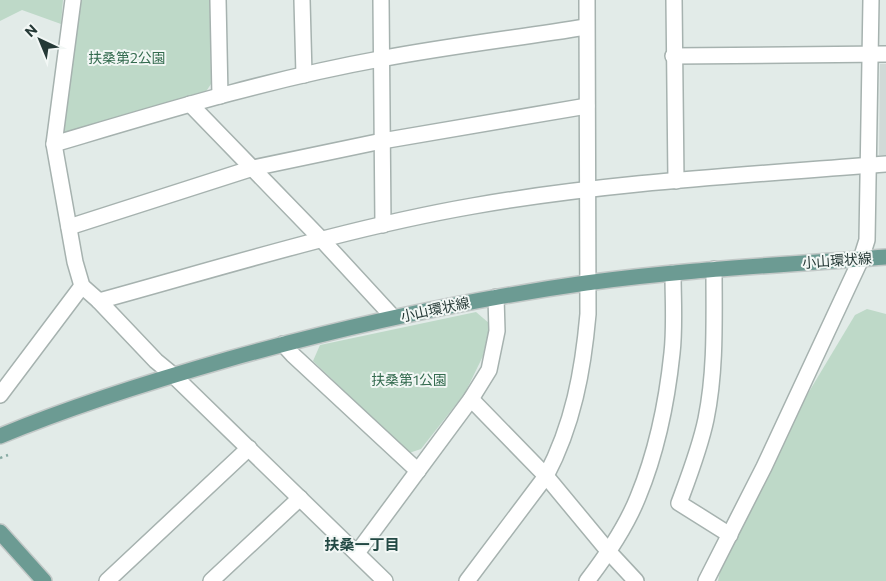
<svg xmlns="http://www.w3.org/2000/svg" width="886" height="581" font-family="Commissioner,'Noto Sans JP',sans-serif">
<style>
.built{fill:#d1dad7}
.green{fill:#bed9c8}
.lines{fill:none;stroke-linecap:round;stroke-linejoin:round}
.minor-casing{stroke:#a6b2af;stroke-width:18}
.major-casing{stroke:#c2c8c7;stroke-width:18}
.path{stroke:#87aaa3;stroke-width:2.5;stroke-dasharray:2.5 4;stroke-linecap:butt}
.minor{stroke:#fff;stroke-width:15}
.major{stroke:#6c9b93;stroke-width:15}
.labels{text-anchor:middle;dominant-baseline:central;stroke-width:4;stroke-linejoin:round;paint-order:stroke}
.park-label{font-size:14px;fill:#346b4f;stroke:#f2f7f5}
.street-label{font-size:14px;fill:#253936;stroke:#f2f7f5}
.neighbourhood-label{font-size:15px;font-weight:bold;fill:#234944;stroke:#f2f7f5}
</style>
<rect width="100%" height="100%" fill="#e2ebe8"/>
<path class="built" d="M880 64H886V155H879Z"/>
<g class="green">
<path d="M0 0H63L61 24 22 10 0 21Z"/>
<path d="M77 0H210L211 84 205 93 66 134 60 132Z"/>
<path d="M867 309 886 314V581H718L723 557 762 470 855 315Z"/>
<path d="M476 312 490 324 483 356 465 393 421 449 409 453 313 361 320 345Z"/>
</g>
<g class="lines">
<defs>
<g id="minor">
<path d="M73 0 54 144 75 262 82 286 99 301 156 361 173 375 385 581"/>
<path d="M218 0 220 96"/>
<path d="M302 0 304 75"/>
<path d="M381 0 383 225"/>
<path d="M674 0 676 181"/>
<path d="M673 56 886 54"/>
<path d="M190 104 322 240 393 317"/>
<path d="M54 144C162 112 269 79 380 59 448 46 518 38 586 27"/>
<path d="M69 227 253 168 382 141 587 106"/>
<path d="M714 269C714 319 716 370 706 419 700 448 689 476 679 503L730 535"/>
<path d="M99 301C223 267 347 228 473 206 610 182 748 175 886 164"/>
<path d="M283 344 293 355 418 471"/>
<path d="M0 395 82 286"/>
<path d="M471 399 546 476 609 552 636 581"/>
<path d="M357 553 471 399 489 370 497 331 496 297"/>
<path d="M107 581 249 448"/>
<path d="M211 581 300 498"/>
<path d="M467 581 546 476C573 425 583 371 588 314L587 0"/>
<path d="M587 581C607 555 626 527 638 497 657 451 667 401 672 353 675 327 673 299 673 273"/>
<path d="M706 581 764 467 861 259 867 240 871 0"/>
</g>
<g id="major">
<path d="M0 436C75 405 152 381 229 359 347 326 465 300 586 283 686 269 786 265 886 257"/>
<path d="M0 532 44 581"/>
</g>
</defs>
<use href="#minor" class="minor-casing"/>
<use href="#major" class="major-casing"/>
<path class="path" d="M0 458 8 455"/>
<use href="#minor" class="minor"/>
<use href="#major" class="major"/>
</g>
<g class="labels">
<g class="park-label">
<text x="127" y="57">扶桑第2公園</text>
<text x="409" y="379">扶桑第1公園</text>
</g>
<g class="street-label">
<text transform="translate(837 260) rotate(-4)">小山環状線</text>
<text transform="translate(435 309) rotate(-12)">小山環状線</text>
</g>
<g class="neighbourhood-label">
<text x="362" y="544">扶桑一丁目</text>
</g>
</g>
<g transform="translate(40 40) rotate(316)" stroke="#f2f7f5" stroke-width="4" paint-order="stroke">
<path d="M0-4L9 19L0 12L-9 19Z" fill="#253936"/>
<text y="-8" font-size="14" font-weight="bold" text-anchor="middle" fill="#253936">N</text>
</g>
</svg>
